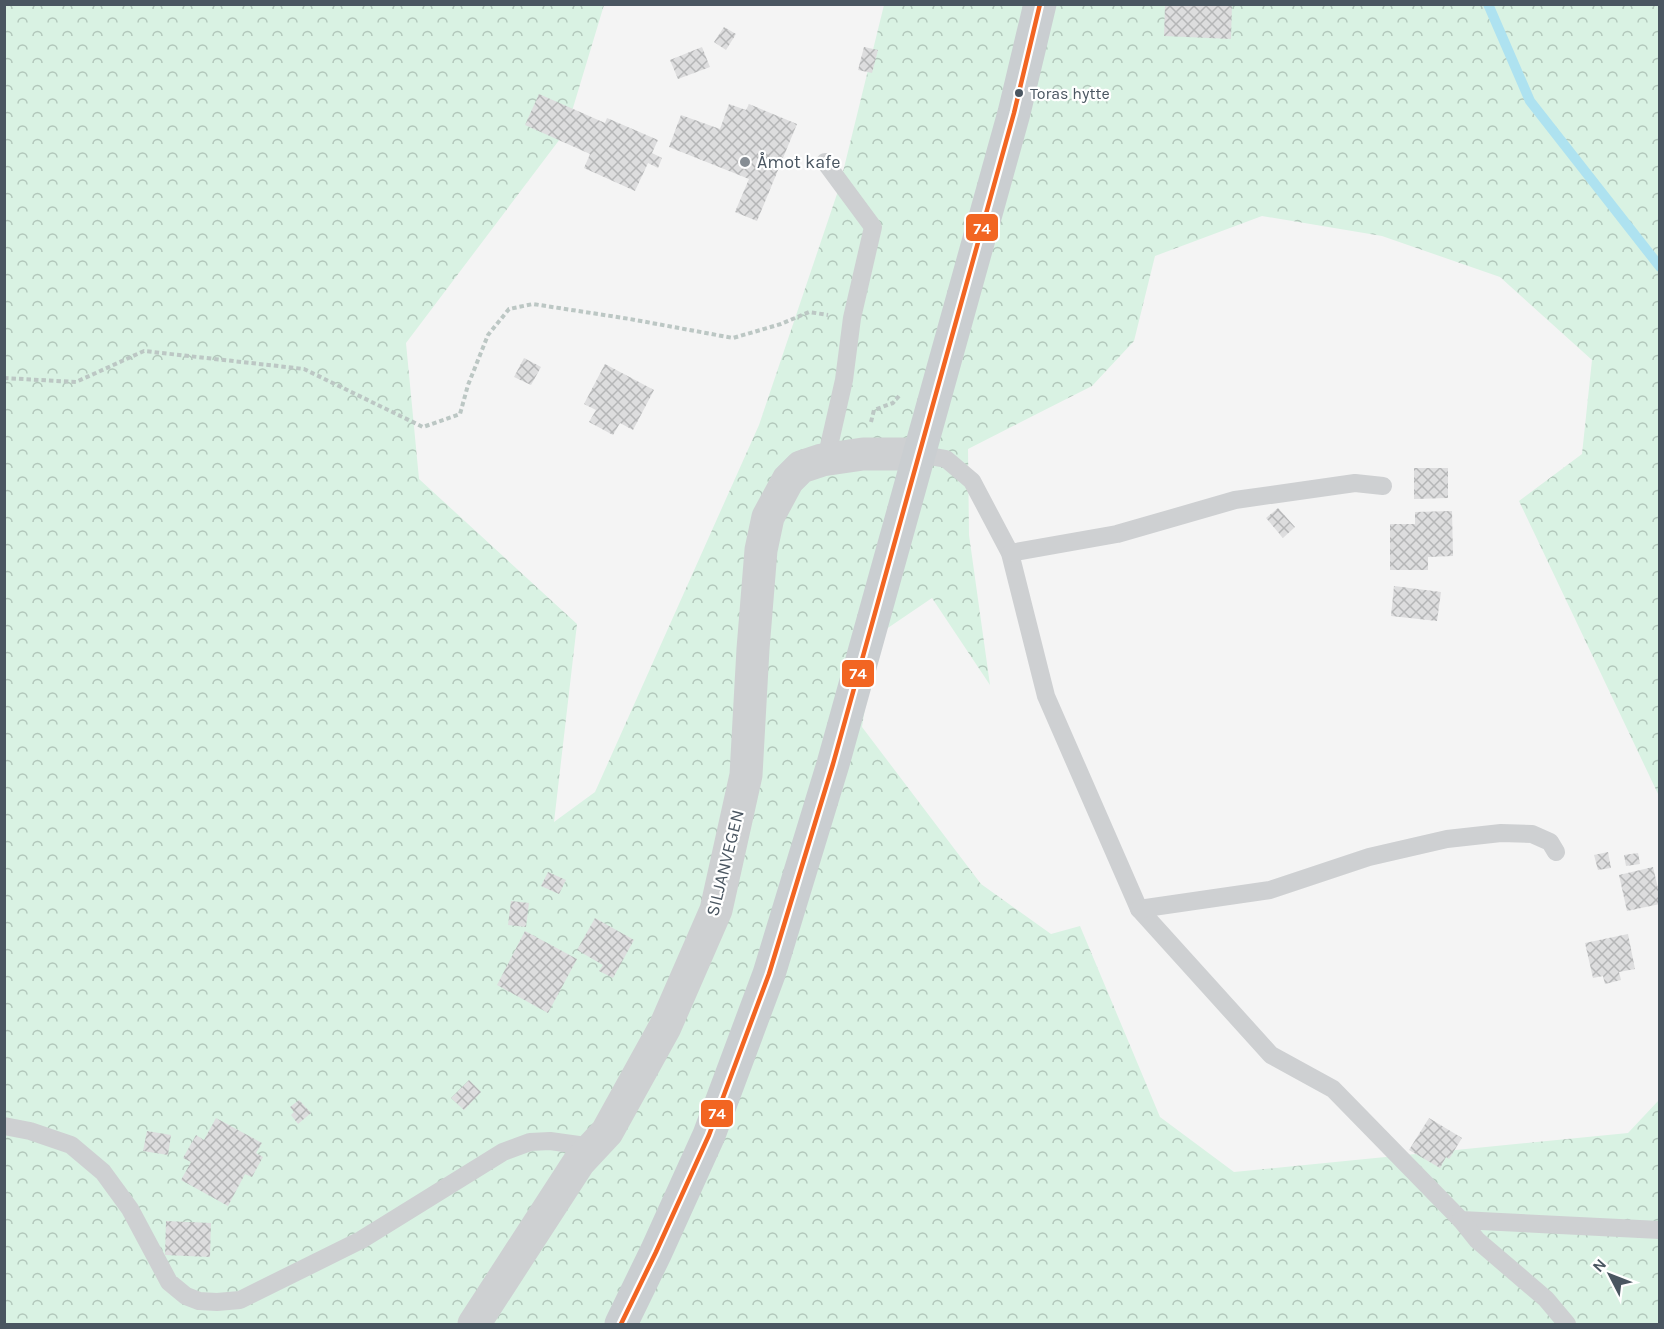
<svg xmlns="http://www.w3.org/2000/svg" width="1664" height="1329" font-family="Karla,sans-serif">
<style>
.forest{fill:url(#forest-crowns)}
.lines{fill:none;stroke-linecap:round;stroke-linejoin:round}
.stream{stroke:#aee2f0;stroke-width:10}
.building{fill:url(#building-cross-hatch)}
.path{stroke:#bcc7c4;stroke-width:4;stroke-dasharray:4.5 3;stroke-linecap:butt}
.service{stroke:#ced0d2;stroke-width:18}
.minor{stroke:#ced0d2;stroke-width:33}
.primary{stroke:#caced1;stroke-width:33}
.bus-1-casing{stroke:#fff;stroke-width:9}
.bus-1{stroke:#f26522;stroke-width:4.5}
.bus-dot{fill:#4a5661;stroke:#fff;stroke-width:2}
.poi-dot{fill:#868d94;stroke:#fff;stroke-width:2}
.labels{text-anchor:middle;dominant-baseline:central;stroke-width:4.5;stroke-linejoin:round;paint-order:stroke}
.bus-label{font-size:16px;fill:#4a5661;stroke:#fff;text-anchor:start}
.poi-label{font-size:18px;fill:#4a5661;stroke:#fff;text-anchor:start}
.street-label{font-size:18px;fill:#4a5661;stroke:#fff}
.line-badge{stroke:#fff;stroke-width:2}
.badge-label{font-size:16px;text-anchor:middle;font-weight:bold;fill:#fff}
</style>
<defs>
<pattern id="forest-crowns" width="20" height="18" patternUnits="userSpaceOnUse" patternTransform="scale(1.5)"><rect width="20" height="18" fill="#d9f2e3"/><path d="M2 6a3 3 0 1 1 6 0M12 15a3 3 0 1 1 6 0" fill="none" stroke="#b2c7bb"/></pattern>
<pattern id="building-cross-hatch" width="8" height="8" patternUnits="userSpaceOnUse" patternTransform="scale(1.5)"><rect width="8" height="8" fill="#ddddde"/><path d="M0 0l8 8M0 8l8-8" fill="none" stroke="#b5b6b7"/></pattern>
</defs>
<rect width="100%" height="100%" fill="#f4f4f4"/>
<path class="forest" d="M5 5H604L566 131 406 343 419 479 577 624 554 822 595 792 759 425 839 188 884 5H1659V796L1519 501 1582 454 1592 360 1500 277 1382 236 1262 216 1155 256 1134 341 1092 386 968 449 969 535 990 685 932 598 876 636 862 727 981 884 1051 934 1080 926 1160 1117 1234 1172 1628 1133 1659 1100V1324H5Z"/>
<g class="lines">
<path class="stream" d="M1488 4 1530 101 1660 267"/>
</g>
<g class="building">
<path d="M1165 4H1232L1231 39 1164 36Z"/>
<path d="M724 27 736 34 726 50 714 42Z"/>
<path d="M702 47 710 67 678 79 670 60Z"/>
<path d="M864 47 878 50 872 73 858 70Z"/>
<path d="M539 94 605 123 607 118 658 140 652 153 662 158 658 168 648 163 635 191 584 168 590 154 525 125Z"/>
<path d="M729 104 746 110 749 104 797 124 757 221 735 212 749 179 669 147 681 115 720 129Z"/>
<path d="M524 358 541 367 531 385 514 377Z"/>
<path d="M605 364 654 390 633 430 620 423 613 435 589 422 596 410 584 404Z"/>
<path d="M1414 468H1448V498L1414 499Z"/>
<path d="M1278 508 1295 527 1283 538 1266 518Z"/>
<path d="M1452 511 1453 556 1428 557V570H1390V524H1415V512Z"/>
<path d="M1394 586 1441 592 1437 621 1391 616Z"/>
<path d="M1608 852 1611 868 1598 870 1594 855Z"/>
<path d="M1638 853 1640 864 1626 866 1624 855Z"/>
<path d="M1653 867 1660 897V904L1627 911 1619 875Z"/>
<path d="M548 872 566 880 559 894 541 886Z"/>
<path d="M511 901 529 903 526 927 508 925Z"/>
<path d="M595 918 634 940 613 978 599 971 603 965 577 950Z"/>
<path d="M525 931 577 959 548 1013 497 985Z"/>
<path d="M1628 934 1635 969 1619 972 1621 980 1605 984 1603 976 1593 978 1585 943Z"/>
<path d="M469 1080 481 1092 464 1110 451 1098Z"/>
<path d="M299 1100 311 1113 298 1124 291 1115 294 1112 290 1107Z"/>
<path d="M216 1118 262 1143 256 1153 263 1157 252 1177 245 1174 228 1206 181 1180 191 1162 183 1158 196 1135 204 1140Z"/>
<path d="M1429 1118 1462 1138 1449 1159 1446 1157 1440 1168 1409 1150Z"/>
<path d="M147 1131 171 1135 168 1155 143 1151Z"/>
<path d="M166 1221 211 1223 210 1257 165 1255Z"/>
</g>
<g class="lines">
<g class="path">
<path d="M4 378 76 382 144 351 304 369 423 427 460 414 468 385 488 335 509 309 533 304 630 319 733 338 781 324 809 312 828 315"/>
<path d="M871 422 874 410 893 403 899 396"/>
</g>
<g class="service">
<path d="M825 162 873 227 852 318 844 380 826 459"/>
<path d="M918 454 946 459 972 481 1010 553 1046 696 1139 909 1271 1055 1333 1089 1461 1220 1660 1230"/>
<path d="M1010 553 1117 534 1235 500 1355 483 1383 486"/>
<path d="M1139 909 1270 890 1369 857 1447 839 1501 833 1532 834 1550 842 1556 852"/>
<path d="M4 1126 30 1131 71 1145 103 1172 130 1209 169 1282 186 1296 199 1301 217 1302 240 1300 361 1240 503 1152 530 1142 550 1141 593 1147"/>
<path d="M1461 1220 1477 1240 1546 1299 1567 1324"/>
</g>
<path class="minor" d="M474 1324 579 1162 607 1132 665 1027 716 910 746 775 753 649 761 550 768 517 788 480 801 467 822 460 863 454H918"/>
<path class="primary" d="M621 1324 656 1252 709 1135 769 974 833 764 1014 113 1040 4"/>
<defs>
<path id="bus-1" d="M621 1324 656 1252 709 1135 769 974 833 764 1014 113 1040 4"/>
</defs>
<use href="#bus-1" class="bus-1-casing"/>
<use href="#bus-1" class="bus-1"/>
</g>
<circle class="bus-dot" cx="1019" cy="93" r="5"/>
<circle class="poi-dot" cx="745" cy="162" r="6"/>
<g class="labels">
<g class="bus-label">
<text x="1030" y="93">Toras hytte</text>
</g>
<g class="poi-label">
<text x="757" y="162">Åmot kafe</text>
</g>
<g class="street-label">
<text transform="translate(725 863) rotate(-76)">SILJANVEGEN</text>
</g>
</g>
<g class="line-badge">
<rect x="965" y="213" width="34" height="29" rx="6" fill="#f26522"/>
<rect x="841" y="659" width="34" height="29" rx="6" fill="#f26522"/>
<rect x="700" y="1099" width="34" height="29" rx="6" fill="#f26522"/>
</g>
<g class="badge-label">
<text x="982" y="234">74</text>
<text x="858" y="679">74</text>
<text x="717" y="1119">74</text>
</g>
<rect width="1664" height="1329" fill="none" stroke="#4a5661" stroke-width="12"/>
<g transform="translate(1610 1275) rotate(312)" stroke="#ffffff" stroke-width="4.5" paint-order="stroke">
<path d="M0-4.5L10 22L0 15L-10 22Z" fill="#4a5661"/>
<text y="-9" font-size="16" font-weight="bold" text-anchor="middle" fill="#4a5661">N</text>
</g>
</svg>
